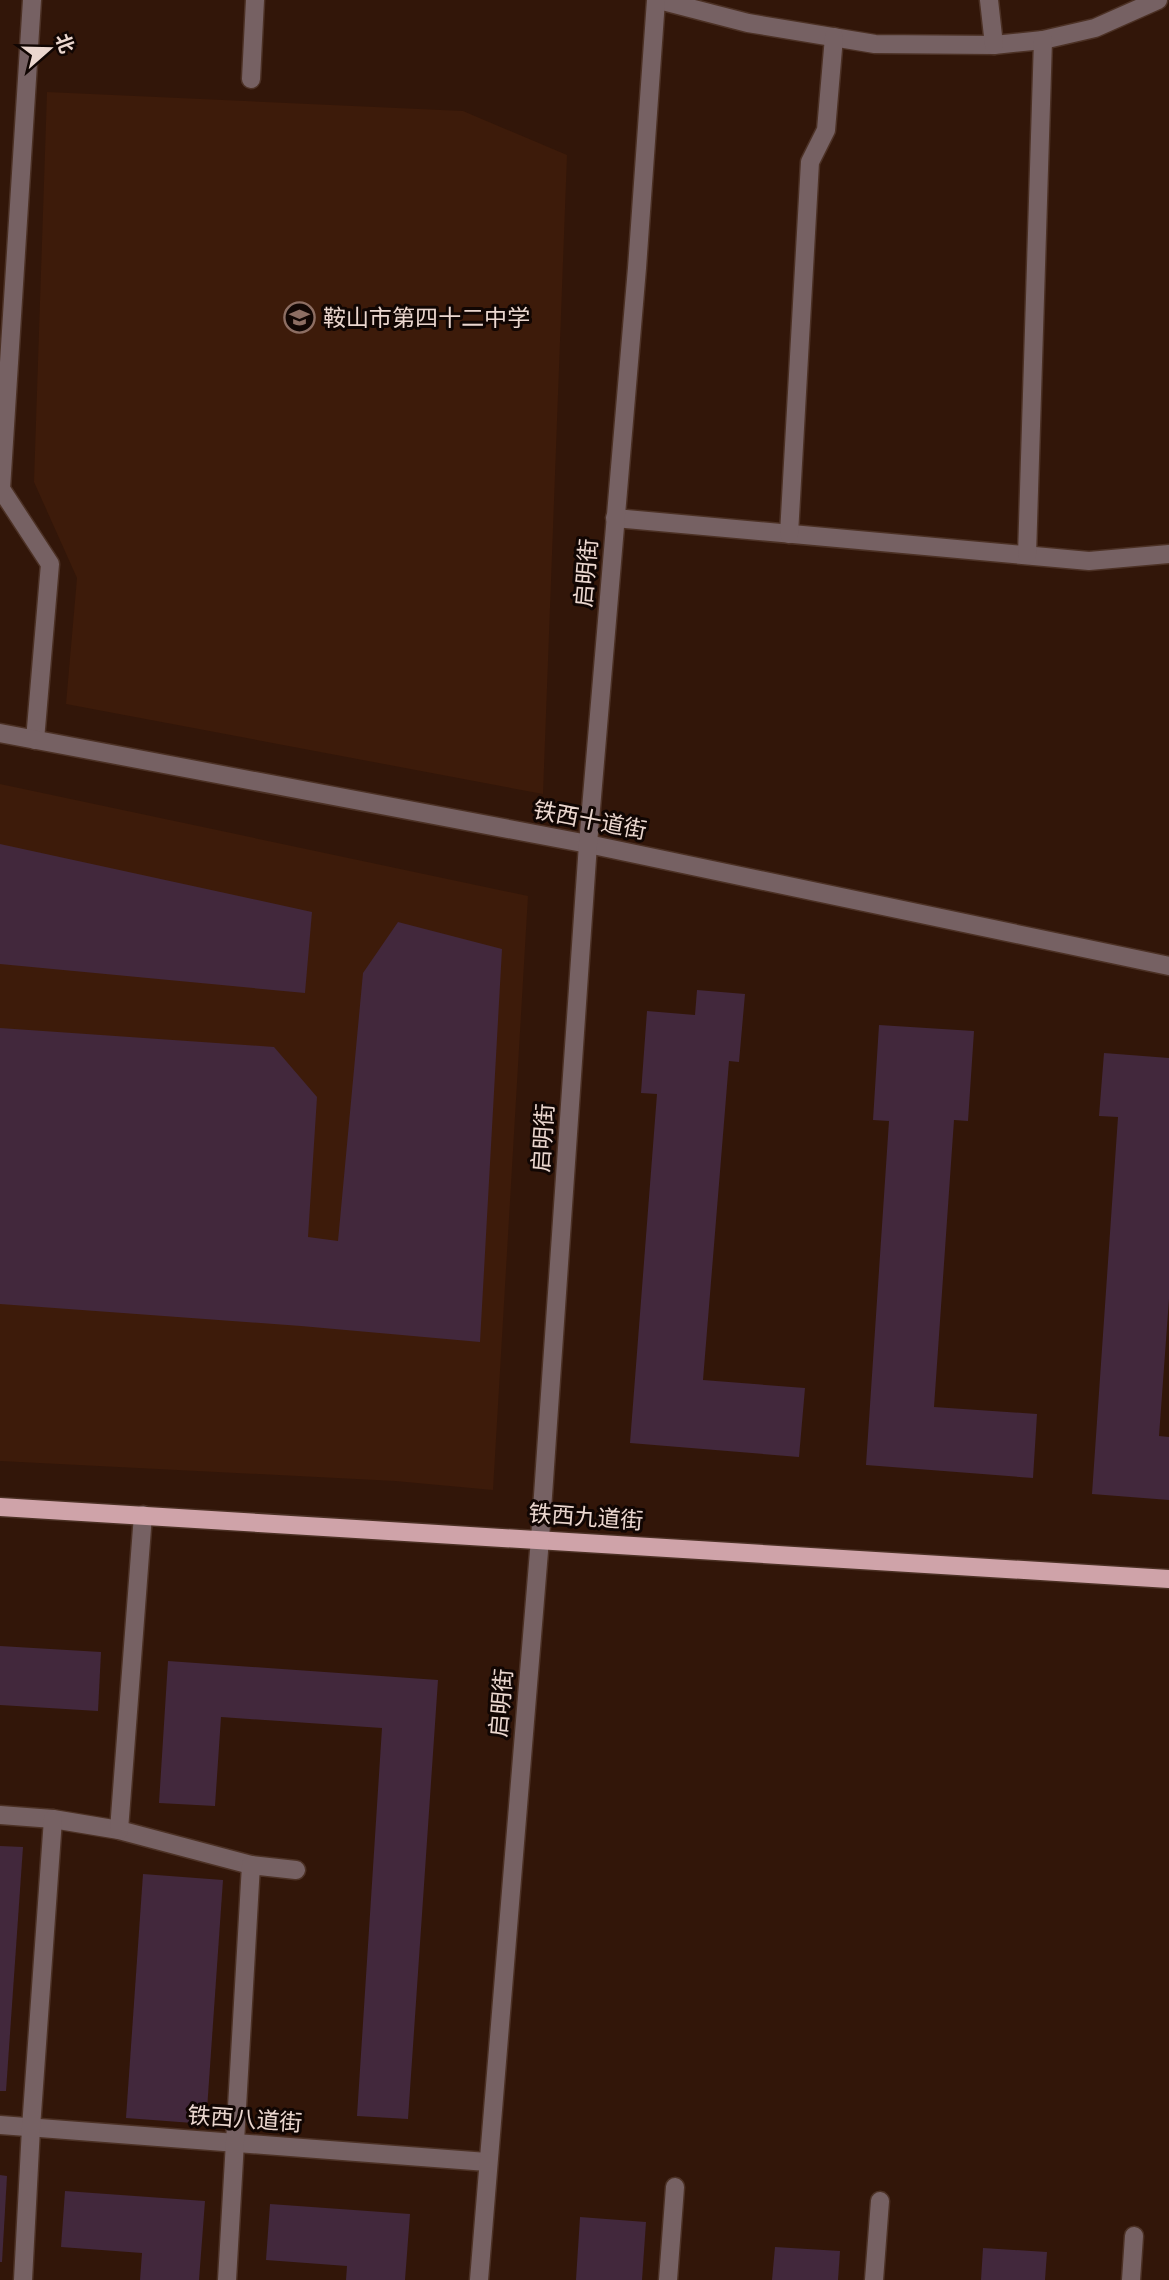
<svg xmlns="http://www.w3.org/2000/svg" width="1169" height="2280" font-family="Montserrat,'Noto Sans SC',sans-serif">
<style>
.built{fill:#3d1b0a}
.building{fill:#42283c}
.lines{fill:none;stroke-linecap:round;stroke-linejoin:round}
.minor-casing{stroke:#4c3125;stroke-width:21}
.major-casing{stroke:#4c3125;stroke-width:21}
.minor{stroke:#766163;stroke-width:18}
.major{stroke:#cfa3a9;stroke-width:18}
.labels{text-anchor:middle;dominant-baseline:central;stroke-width:6;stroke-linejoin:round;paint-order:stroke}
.poi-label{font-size:23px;fill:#ebd7cf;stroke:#110603;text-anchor:start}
.street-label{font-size:23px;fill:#ebd7cf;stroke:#110603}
</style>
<rect width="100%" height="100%" fill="#321609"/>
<g class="built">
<path d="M47 92 463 111 567 155 543 794 66 704 77 578 34 482Z"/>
<path d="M0 784 528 896 493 1490 395 1481 0 1461Z"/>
</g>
<g class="building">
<path d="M0 844 312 912 305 993 0 964Z"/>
<path d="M398 922 502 949 480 1342 301 1326 0 1304V1028L274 1047 317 1097 308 1237 338 1241 363 973Z"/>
<path d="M697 990 745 994 739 1062 729 1061 703 1380 805 1388 799 1457 630 1443 657 1094 641 1093 647 1011 695 1015Z"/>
<path d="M879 1025 974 1031 968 1121 954 1120 934 1407 1037 1414 1033 1478 866 1465 889 1121 873 1120Z"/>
<path d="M1104 1053 1169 1058V1299L1159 1436 1169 1437V1500L1092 1494 1118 1117 1099 1116Z"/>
<path d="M0 1646 101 1652 98 1711 0 1705Z"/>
<path d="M168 1661 438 1680 408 2119 357 2116 382 1728 221 1717 215 1806 159 1803Z"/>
<path d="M0 1846 23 1847 6 2091H0Z"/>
<path d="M143 1874 223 1880 206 2124 126 2118Z"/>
<path d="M0 2175 7 2176 2 2262H0Z"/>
<path d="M65 2191 205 2201 199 2280H140L142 2253 61 2247Z"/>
<path d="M270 2204 410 2214 405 2280H346L347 2266 266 2260Z"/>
<path d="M580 2217 646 2222 642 2280H576Z"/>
<path d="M775 2247 840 2251 838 2280H772Z"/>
<path d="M983 2248 1047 2252 1045 2280H981Z"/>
</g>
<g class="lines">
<defs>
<g id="minor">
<path d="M32 0 1 489 50 564 35 740"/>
<path d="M659 0 748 23 875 44 994 45 1043 40 1095 28 1158 0"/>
<path d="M989 0 994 45"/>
<path d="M251 79 255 0"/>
<path d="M615 518 1089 561 1169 554"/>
<path d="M789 534 810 162 826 130 834 37"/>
<path d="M1027 555 1043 40"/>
<path d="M0 733 588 844 1169 966"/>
<path d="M0 1815 53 1819 119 1830 251 1865"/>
<path d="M119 1830 143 1515"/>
<path d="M0 2125 487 2162"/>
<path d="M23 2280 31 2128 53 1819"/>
<path d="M227 2280 251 1865 296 1870"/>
<path d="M479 2280 540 1539 588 844 637 268 656 0"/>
<path d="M668 2280 675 2187"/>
<path d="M874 2280 880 2201"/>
<path d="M1131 2280 1134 2236"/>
</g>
<path id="major" d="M0 1507 1169 1579"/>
</defs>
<use href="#minor" class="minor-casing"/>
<use href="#major" class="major-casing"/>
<use href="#minor" class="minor"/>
<use href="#major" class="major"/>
</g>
<defs>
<symbol id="school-ring" viewBox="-11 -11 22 22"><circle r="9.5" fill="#110603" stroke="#8d6e63" stroke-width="1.5"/><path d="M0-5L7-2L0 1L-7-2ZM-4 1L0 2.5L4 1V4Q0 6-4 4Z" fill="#8d6e63"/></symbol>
</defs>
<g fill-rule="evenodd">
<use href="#school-ring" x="282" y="300" width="35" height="35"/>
</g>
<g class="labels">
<g class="poi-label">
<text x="323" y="318">鞍山市第四十二中学</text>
</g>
<g class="street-label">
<text transform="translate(586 573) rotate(-85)">启明街</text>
<text transform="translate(590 820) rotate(11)">铁西十道街</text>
<text transform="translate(543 1138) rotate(-86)">启明街</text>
<text transform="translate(586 1517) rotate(4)">铁西九道街</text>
<text transform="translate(501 1703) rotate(-85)">启明街</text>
<text transform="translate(245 2119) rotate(4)">铁西八道街</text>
</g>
</g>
<g transform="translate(49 49) rotate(70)" stroke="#110603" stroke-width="5" paint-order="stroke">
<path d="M0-5L12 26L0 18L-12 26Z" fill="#ebd7cf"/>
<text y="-10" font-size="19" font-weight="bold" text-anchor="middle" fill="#ebd7cf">北</text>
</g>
</svg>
